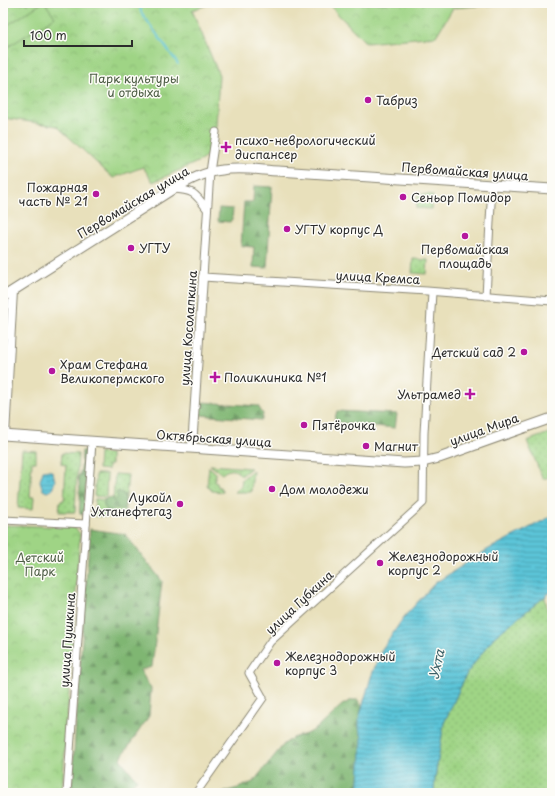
<svg xmlns="http://www.w3.org/2000/svg" width="555" height="796" font-family="'Playpen Sans',sans-serif">
<style>
.grass{fill:url(#grass-dots);stroke:#658058}
.forest{fill:url(#forest-firs);stroke:#55704e}
.park{fill:url(#park-crowns);stroke:#658058}
.pitch{fill:#9fd485;stroke:#658058}
.water{fill:url(#water-rules);stroke:#447882}
.lines{fill:none;stroke-linecap:round;stroke-linejoin:round}
.stream{stroke:#5cc4d8;stroke-width:2}
.minor-casing{stroke:#8a8673;stroke-width:9}
.tertiary-casing{stroke:#8a8673;stroke-width:10}
.secondary-casing{stroke:#8a8673;stroke-width:11}
.minor{stroke:#fff;stroke-width:7}
.tertiary{stroke:#fff;stroke-width:8}
.secondary{stroke:#fff;stroke-width:9}
.poi-dot{fill:#b5179e;stroke:#fdfcf7;stroke-width:1.5}
.labels{text-anchor:middle;dominant-baseline:central;stroke-width:3;stroke-linejoin:round;paint-order:stroke}
.park-label{font-size:12px;fill:#4e5e46;stroke:#fdfcf7}
.poi-label{font-size:12px;fill:#2b2b2b;stroke:#fdfcf7;text-anchor:start}
.street-label{font-size:12px;fill:#2b2b2b;stroke:#fdfcf7}
.water-label{font-size:13px;font-style:italic;fill:#3c6168;stroke:#fdfcf7}
</style>
<defs>
<pattern id="grass-dots" width="8" height="8" patternUnits="userSpaceOnUse"><rect width="8" height="8" fill="#9fd485"/><path d="M2 2h.1M6 6h.1" fill="none" stroke="#89b673" stroke-width="1.8" stroke-linecap="round"/></pattern>
<pattern id="forest-firs" width="22" height="20" patternUnits="userSpaceOnUse"><rect width="22" height="20" fill="#7fb672"/><path d="M5 1l3.5 6h-7zM16 11l3.5 6h-7z" fill="#68945e"/></pattern>
<pattern id="park-crowns" width="20" height="18" patternUnits="userSpaceOnUse"><rect width="20" height="18" fill="#9fd485"/><path d="M2 6a3 3 0 1 1 6 0M12 15a3 3 0 1 1 6 0" fill="none" stroke="#89b673"/></pattern>
<pattern id="water-rules" width="6" height="5" patternUnits="userSpaceOnUse"><rect width="6" height="5" fill="#5cc4d8"/><path d="M0 2.5h6" fill="none" stroke="#4c9faf"/></pattern>
</defs>
<rect width="100%" height="100%" fill="#fdfcf7"/>
<filter id="ink" filterUnits="userSpaceOnUse"><feTurbulence type="fractalNoise" baseFrequency=".025" numOctaves="2"/><feDisplacementMap in="SourceGraphic" scale="8" xChannelSelector="R" yChannelSelector="G"/><feConvolveMatrix kernelMatrix="1 2 1 2 8 2 1 2 1" color-interpolation-filters="sRGB"/></filter>
<filter id="wash" filterUnits="userSpaceOnUse"><feTurbulence type="fractalNoise" baseFrequency=".012" numOctaves="4" result="noise"/><feDisplacementMap in="SourceGraphic" scale="16" xChannelSelector="R" yChannelSelector="G"/><feGaussianBlur stdDeviation="0.9" result="paint"/><feColorMatrix in="noise" values="0 0 0 0 0 0 0 0 0 0 0 0 0 0 0 0 0 1.4 0 .05"/><feComposite in="paint" operator="in"/></filter>
<g filter="url(#wash)">
<rect width="100%" height="100%" fill="#e8e0bb"/>
<g class="grass">
<path d="M418 194 433 195 431 209 416 208Z"/>
<path d="M413 259 428 260 427 274 412 273Z"/>
<path d="M552 432V476L543 479 527 441Z"/>
<path d="M22 450 36 451V462H32L30 497H34L33 509 18 508Z"/>
<path d="M62 453 78 454 75 512H59L60 501 64 500 66 465 61 464Z"/>
<path d="M99 453 111 454V465H108V470L98 469Z"/>
<path d="M210 465 251 468 241 476C236 468 229 468 222 474Z"/>
<path d="M209 467 216 473 214 482 217 483 218 487H220L223 492 212 491 207 485Z"/>
<path d="M253 470 251 492H234L241 486 242 479Z"/>
<path d="M96 474H107L106 497 94 496Z"/>
<path d="M115 474 128 475 124 518 94 516 95 499 113 500Z"/>
<path d="M549 593 545 597 547 608H552V793H434L435 778 444 723 467 673 494 637Z"/>
</g>
<g class="forest">
<path d="M254 186 272 187 267 268 253 267 254 247 241 246 244 202H253Z"/>
<path d="M219 208 233 209 232 219 230 222 218 221Z"/>
<path d="M201 402 258 406 263 414 262 420 200 415Z"/>
<path d="M337 411 397 414 395 428 334 422Z"/>
<path d="M82 451H87L89 452 83 515 80 514C78 507 82 499 79 492L80 490 78 477 81 470Z"/>
<path d="M118 491 124 494 125 500 123 510 116 508 110 511H107L104 506V500L107 498 112 497 114 501 118 497 116 493Z"/>
<path d="M90 529 125 534 162 581 152 667 140 670 151 689 149 716 120 759 137 780 123 793H71Z"/>
<path d="M352 700H358L362 706C359 718 358 726 362 737L358 793H220L238 788 253 782 284 744 293 738 309 733 317 728 342 705Z"/>
</g>
<g class="park">
<path d="M3 3H213L192 10 219 75 216 126 209 153 202 160 153 182 143 167 113 178 57 126 4 118Z"/>
<path d="M327 3H515L453 8 436 36 366 43Z"/>
<path d="M3 525 71 527 76 529 80 534 62 793H3Z"/>
</g>
<path class="pitch" d="M42 3H45L55 17 3 50V28Z"/>
<g class="water">
<path d="M49 470 53 472 55 481 52 490 47 492 43 490 40 481 43 471Z"/>
<path d="M552 516V591L494 637 467 673 444 723 435 778 434 793H358L362 737 359 729V718L371 677 382 649 404 617 435 583 487 550Z"/>
</g>
<g class="lines">
<path class="stream" d="M140 6 141 12 178 64"/>
</g>
</g>
<g filter="url(#ink)">
<g class="lines">
<defs>
<g id="minor">
<path d="M216 132 210 172 203 277 427 291 552 301"/>
<path d="M173 189C193 190 195 193 207 209"/>
<path d="M486 296 492 185"/>
<path d="M3 520 86 524"/>
<path d="M67 793 92 442"/>
<path d="M196 793 263 698 249 673 270 642 423 503 424 433 432 292"/>
</g>
<g id="tertiary">
<path d="M5 435 13 291"/>
<path d="M192 448 203 277"/>
</g>
<g id="secondary">
<path d="M3 297 173 189C188 181 204 172 222 170 240 167 259 170 278 171L552 189"/>
<path d="M3 435 404 463 423 462 439 458 552 418"/>
</g>
</defs>
<use href="#minor" class="minor-casing"/>
<use href="#tertiary" class="tertiary-casing"/>
<use href="#secondary" class="secondary-casing"/>
<use href="#minor" class="minor"/>
<use href="#tertiary" class="tertiary"/>
<use href="#secondary" class="secondary"/>
</g>
</g>
<g class="poi-dot">
<circle cx="368" cy="100" r="4"/>
<path d="M224 141h4v4h4v4h-4v4h-4v-4h-4v-4h4z"/>
<circle cx="96" cy="194" r="4"/>
<circle cx="403" cy="197" r="4"/>
<circle cx="287" cy="229" r="4"/>
<circle cx="465" cy="236" r="4"/>
<circle cx="131" cy="248" r="4"/>
<circle cx="524" cy="352" r="4"/>
<circle cx="52" cy="371" r="4"/>
<path d="M213 371h4v4h4v4h-4v4h-4v-4h-4v-4h4z"/>
<path d="M468 388h4v4h4v4h-4v4h-4v-4h-4v-4h4z"/>
<circle cx="304" cy="425" r="4"/>
<circle cx="366" cy="446" r="4"/>
<circle cx="272" cy="489" r="4"/>
<circle cx="180" cy="504" r="4"/>
<circle cx="380" cy="563" r="4"/>
<circle cx="277" cy="663" r="4"/>
</g>
<g class="labels">
<g class="park-label">
<text x="134" y="78">Парк культуры<tspan x="134" dy="14">и отдыха</tspan></text>
<text x="40" y="557">Детский<tspan x="40" dy="14">Парк</tspan></text>
</g>
<g class="poi-label">
<text x="376" y="100">Табриз</text>
<text x="235" y="140">психо-неврологический<tspan x="235" dy="14">диспансер</tspan></text>
<text x="88" y="187" text-anchor="end">Пожарная<tspan x="88" dy="14">часть № 21</tspan></text>
<text x="411" y="197">Сеньор Помидор</text>
<text x="295" y="229">УГТУ корпус Д</text>
<text x="139" y="248">УГТУ</text>
<text x="465" y="249" text-anchor="middle">Первомайская<tspan x="465" dy="14">площадь</tspan></text>
<text x="516" y="352" text-anchor="end">Детский сад 2</text>
<text x="60" y="364">Храм Стефана<tspan x="60" dy="14">Великопермского</tspan></text>
<text x="224" y="377">Поликлиника №1</text>
<text x="461" y="394" text-anchor="end">Ультрамед</text>
<text x="312" y="425">Пятёрочка</text>
<text x="374" y="446">Магнит</text>
<text x="280" y="489">Дом молодежи</text>
<text x="172" y="497" text-anchor="end">Лукойл<tspan x="172" dy="14">Ухтанефтегаз</tspan></text>
<text x="388" y="556">Железнодорожный<tspan x="388" dy="14">корпус 2</tspan></text>
<text x="285" y="656">Железнодорожный<tspan x="285" dy="14">корпус 3</tspan></text>
</g>
<g class="street-label">
<text transform="translate(465 171) rotate(4)">Первомайская улица</text>
<text transform="translate(133 202) rotate(-31)">Первомайская улица</text>
<text transform="translate(378 277) rotate(3)">улица Кремса</text>
<text transform="translate(188 328) rotate(-86)">улица Косолапкина</text>
<text transform="translate(484 429) rotate(-20)">улица Мира</text>
<text transform="translate(214 438) rotate(4)">Октябрьская улица</text>
<text transform="translate(299 602) rotate(-43)">улица Губкина</text>
<text transform="translate(67 640) rotate(-86)">улица Пушкина</text>
</g>
<g class="water-label">
<text transform="translate(436 664) rotate(-77)">Ухта</text>
</g>
</g>
<rect width="555" height="796" fill="none" stroke="#fdfcf7" stroke-width="16"/>
<path d="M24 40v6h108v-6" fill="none" stroke="#2b2b2b" stroke-width="2"/>
<text x="30" y="40" font-size="12" fill="#2b2b2b" stroke="#fdfcf7" stroke-width="3" paint-order="stroke">100 m</text>
</svg>
